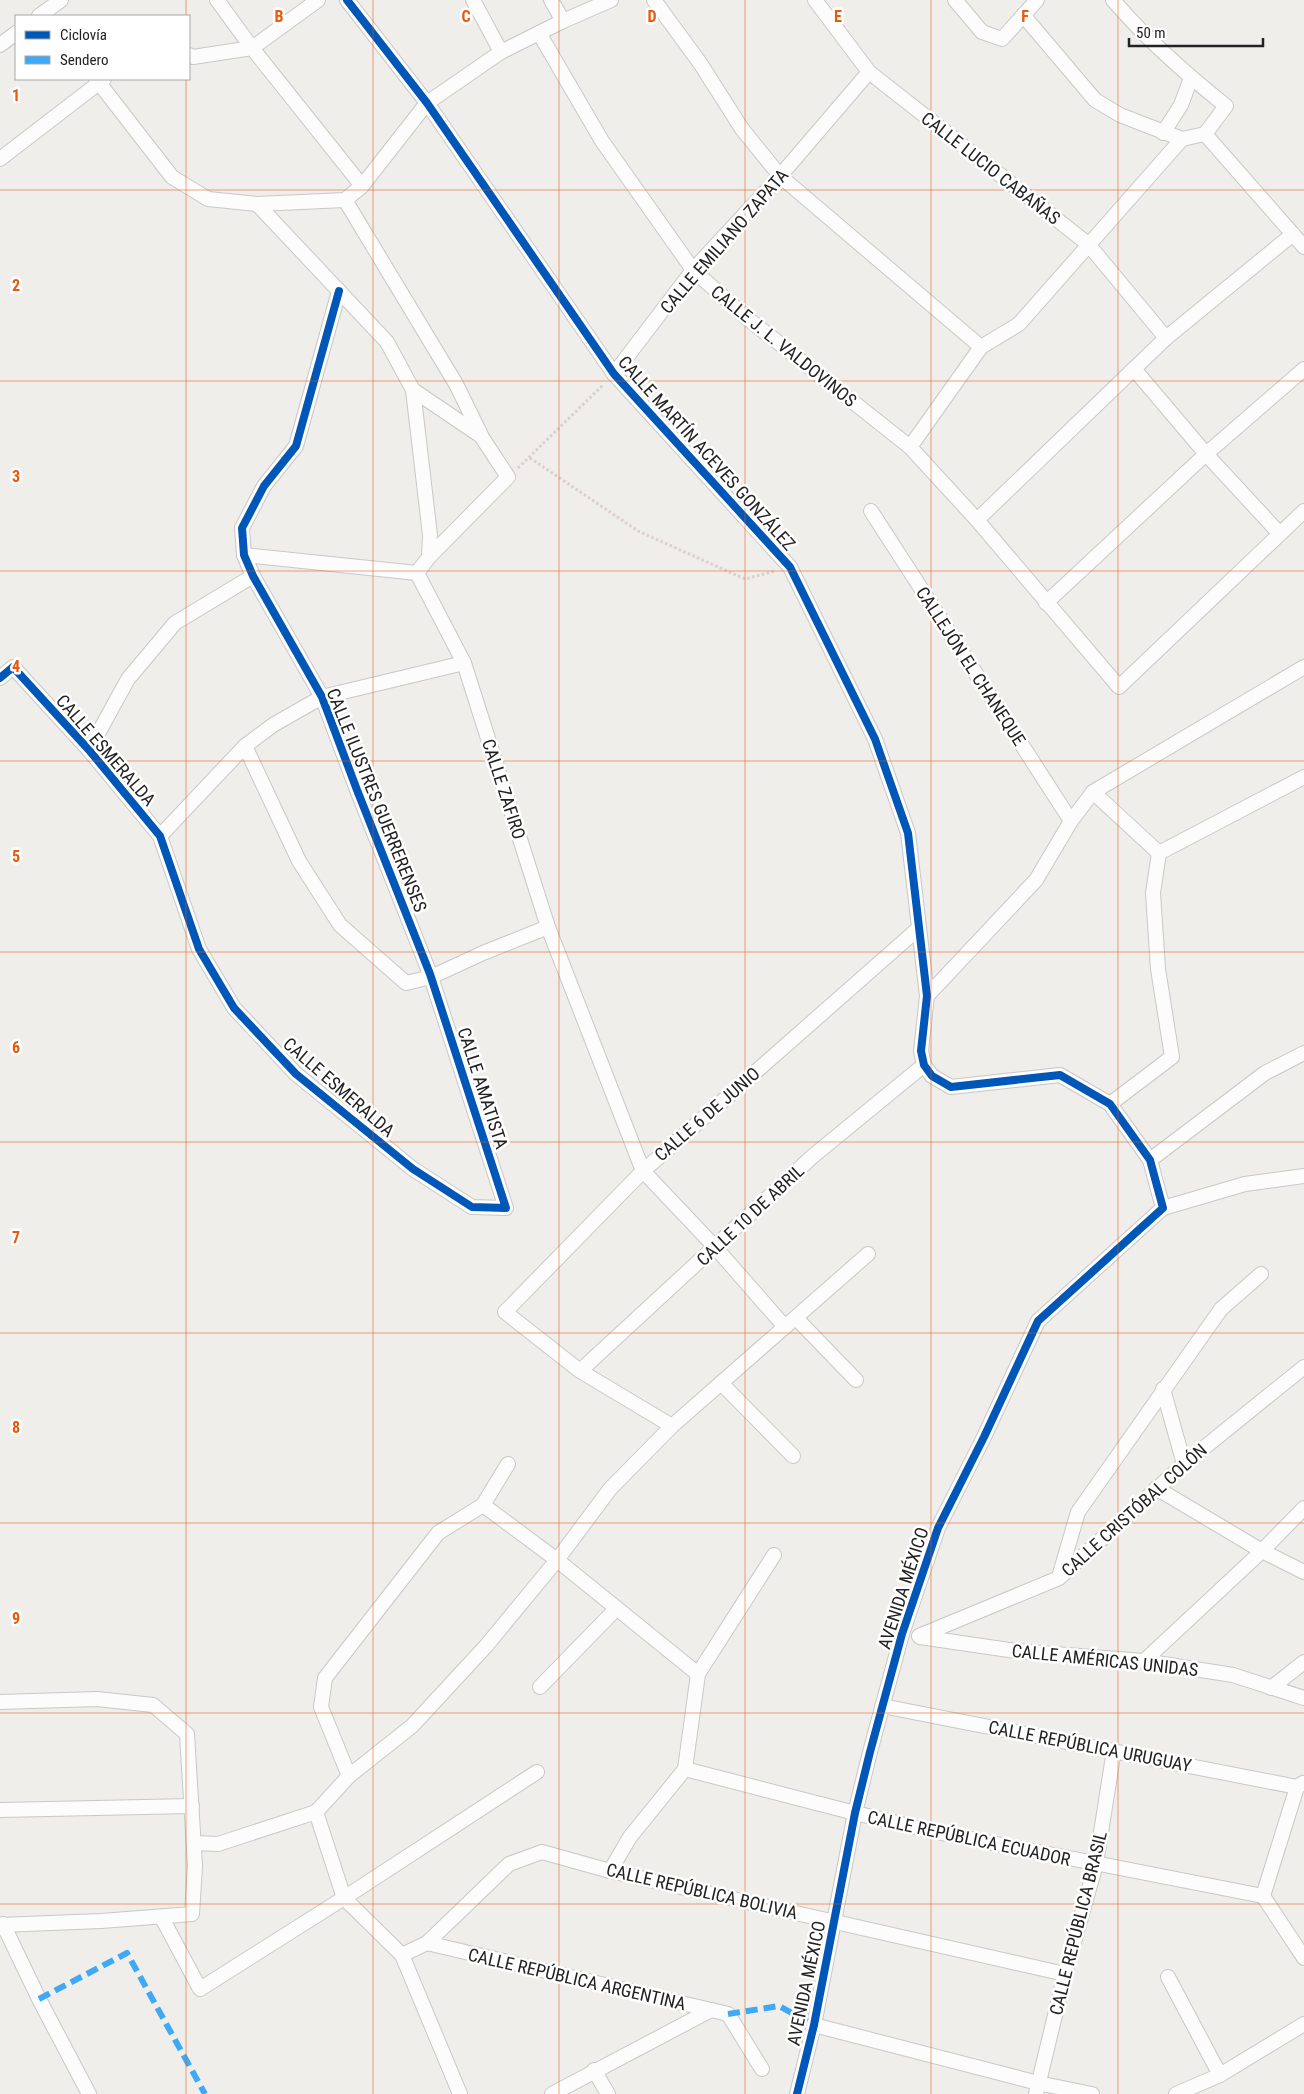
<svg xmlns="http://www.w3.org/2000/svg" width="1304" height="2094" font-family="'Roboto Condensed',sans-serif">
<style>
.lines{fill:none;stroke-linecap:round;stroke-linejoin:round}
.minor-casing{stroke:#c9c8c7;stroke-width:16}
.path{stroke:#dccecd;stroke-width:3;stroke-dasharray:2.5 2.5;stroke-linecap:butt}
.minor{stroke:#fdfcfc;stroke-width:14}
.quiet{stroke:#3fa9f5;stroke-width:6;stroke-dasharray:12 6;stroke-linecap:butt}
.cycleway-casing{stroke:#fff;stroke-width:11}
.cycleway{stroke:#0057b8;stroke-width:8}
.grid{fill:none;stroke:#e8590c;stroke-width:1;stroke-opacity:0.55}
.labels{text-anchor:middle;dominant-baseline:central;stroke-width:5;stroke-linejoin:round;paint-order:stroke}
.street-label{font-size:18px;fill:#222;stroke:#fff}
.grid-label{font-size:16px;text-anchor:middle;font-weight:bold;fill:#e8590c;stroke:#fff;stroke-width:5;stroke-linejoin:round;paint-order:stroke}
</style>
<rect width="100%" height="100%" fill="#f0eeeb"/>
<g class="lines">
<defs>
<g id="minor">
<path d="M217 0 252 48 362 186"/>
<path d="M347 0 427 103 614 374 790 567 875 739 908 833 927 996 921 1051 924 1065 932 1076 951 1087 1060 1075 1110 1104 1150 1160 1163 1208 1038 1321 984 1437 938 1528 902 1634 870 1752 855 1813 814 2025 797 2094"/>
<path d="M473 0 501 52"/>
<path d="M551 0 563 21"/>
<path d="M654 0 700 63 742 129 780 176 981 347"/>
<path d="M815 0 869 72 1088 244 1166 338"/>
<path d="M955 0 982 32 1002 39 1037 0"/>
<path d="M1113 0C1147 40 1186 74 1226 106L1205 134"/>
<path d="M1023 15 1095 100 1120 115 1182 139 1205 134 1304 247"/>
<path d="M39 16 61 0"/>
<path d="M539 33 602 141 693 270 747 318 910 447 977 520 1119 687 1304 511"/>
<path d="M0 45 16 33"/>
<path d="M189 55 193 57 252 48 318 0"/>
<path d="M96 79 172 177 208 199 257 204 345 200 362 186 427 103 501 52 563 21 611 0"/>
<path d="M1163 133 1181 105 1191 78"/>
<path d="M0 159 104 79"/>
<path d="M345 200 456 384 481 435"/>
<path d="M257 204 387 342 413 390 481 436 508 477 429 557 417 573"/>
<path d="M1134 369 1206 454 1280 534"/>
<path d="M614 374 693 270 780 176 869 72"/>
<path d="M413 390 430 535 429 557"/>
<path d="M910 447 981 347 1019 324 1182 139"/>
<path d="M871 511 1071 821"/>
<path d="M977 520 1166 338 1293 234"/>
<path d="M244 555 417 573"/>
<path d="M417 573 464 663 548 927 643 1171 715 1247 785 1327"/>
<path d="M1046 603 1206 454 1304 369"/>
<path d="M0 678 13 667 89 750 160 836 199 949 234 1008 296 1074 413 1169 472 1207 506 1208 430 974 357 790 322 697 253 576 244 555 242 528 264 486 296 446 339 291"/>
<path d="M245 746 299 861 340 925 406 983 431 977 483 953 548 927"/>
<path d="M89 750 128 679 175 623 253 576"/>
<path d="M1093 792 1159 853 1304 777"/>
<path d="M160 836 245 746 273 725 322 697 464 663"/>
<path d="M927 996 1036 880 1071 821 1093 792 1304 667"/>
<path d="M1110 1104 1172 1057 1158 969 1153 893 1159 853"/>
<path d="M1150 1160 1265 1073 1304 1053"/>
<path d="M1163 1208 1245 1184 1304 1176"/>
<path d="M796 1318 856 1380"/>
<path d="M580 1371 813 1156 924 1065"/>
<path d="M721 1383 793 1456"/>
<path d="M1163 1389 1184 1464"/>
<path d="M672 1426 580 1371 505 1312 643 1171 919 928"/>
<path d="M1156 1488 1262 1551 1304 1572"/>
<path d="M483 1505 557 1560 698 1674"/>
<path d="M1059 1577 1078 1512 1221 1309 1261 1274"/>
<path d="M919 1636 1059 1578 1184 1464 1304 1367"/>
<path d="M920 1637 1016 1651 1144 1661 1233 1675 1304 1698"/>
<path d="M1144 1661 1262 1551 1304 1508"/>
<path d="M540 1687 616 1609"/>
<path d="M1271 1688 1304 1662"/>
<path d="M0 1702 97 1699 153 1705 187 1734 195 1866 192 1914 101 1921 0 1925"/>
<path d="M882 1706 1297 1787"/>
<path d="M685 1769 855 1813 931 1831 1263 1896"/>
<path d="M685 1769 698 1674 774 1555"/>
<path d="M349 1776 321 1707 325 1678 438 1533 483 1505 508 1464"/>
<path d="M0 1810 192 1806"/>
<path d="M316 1812 344 1898 402 1955 460 2094"/>
<path d="M194 1843 218 1844 316 1812 349 1776 412 1726 486 1646 557 1560 610 1489 672 1426 868 1254"/>
<path d="M610 1871 630 1837 685 1769"/>
<path d="M1263 1896 1297 1787 1303 1783"/>
<path d="M1263 1896 1304 1958"/>
<path d="M162 1918 200 1989 344 1898 537 1772"/>
<path d="M3 1924 39 1999 89 2094"/>
<path d="M427 1943 728 2014 762 2069"/>
<path d="M402 1955 427 1943 509 1864 542 1852 610 1871 1065 1974"/>
<path d="M1168 1977 1220 2075"/>
<path d="M814 2025 1038 2083 1092 2094"/>
<path d="M594 2070 608 2094"/>
<path d="M552 2094 711 2010"/>
<path d="M1036 2094 1065 1974 1096 1864 1114 1750"/>
<path d="M1176 2094 1220 2075 1304 2024"/>
</g>
</defs>
<use href="#minor" class="minor-casing"/>
<g class="path">
<path d="M530 458 638 531 745 579 775 571"/>
<path d="M518 468 603 385"/>
</g>
<use href="#minor" class="minor"/>
<g class="quiet">
<path d="M39 1999 127 1953 205 2094"/>
<path d="M728 2014 779 2006 814 2025"/>
</g>
<defs>
<g id="cycleway">
<path d="M347 0 427 103 614 374 790 567 875 739 908 833 927 996 921 1051 924 1065 932 1076 951 1087 1060 1075 1110 1104 1150 1160 1163 1208 1038 1321 984 1437 938 1528 902 1634 870 1752 855 1813 814 2025 797 2094"/>
<path d="M0 678 13 667 89 750 160 836 199 949 234 1008 296 1074 413 1169 472 1207 506 1208 430 974 357 790 322 697 253 576 244 555 242 528 264 486 296 446 339 291"/>
</g>
</defs>
<use href="#cycleway" class="cycleway-casing"/>
<use href="#cycleway" class="cycleway"/>
</g>
<path class="grid" d="M186 0V16M373 0V2094M559 0V2094M745 0V2094M931 0V2094M1118 0V2094M186 79V2094M0 190H1304M0 381H1304M0 571H1304M0 761H1304M0 952H1304M0 1142H1304M0 1333H1304M0 1523H1304M0 1713H1304M0 1904H1304"/>
<g class="labels">
<g class="street-label">
<text transform="translate(991 168) rotate(38)">CALLE LUCIO CABAÑAS</text>
<text transform="translate(724 241) rotate(-49)">CALLE EMILIANO ZAPATA</text>
<text transform="translate(784 346) rotate(39)">CALLE J. L. VALDOVINOS</text>
<text transform="translate(707 453) rotate(48)">CALLE MARTÍN ACEVES GONZÁLEZ</text>
<text transform="translate(971 666) rotate(57)">CALLEJÓN EL CHANEQUE</text>
<text transform="translate(106 750) rotate(49)">CALLE ESMERALDA</text>
<text transform="translate(504 789) rotate(72)">CALLE ZAFIRO</text>
<text transform="translate(377 800) rotate(68)">CALLE ILUSTRES GUERRERENSES</text>
<text transform="translate(339 1087) rotate(41)">CALLE ESMERALDA</text>
<text transform="translate(483 1088) rotate(72)">CALLE AMATISTA</text>
<text transform="translate(707 1114) rotate(-41)">CALLE 6 DE JUNIO</text>
<text transform="translate(750 1215) rotate(-43)">CALLE 10 DE ABRIL</text>
<text transform="translate(1134 1510) rotate(-42)">CALLE CRISTÓBAL COLÓN</text>
<text transform="translate(903 1588) rotate(-72)">AVENIDA MÉXICO</text>
<text transform="translate(1105 1660) rotate(6)">CALLE AMÉRICAS UNIDAS</text>
<text transform="translate(1090 1746) rotate(11)">CALLE REPÚBLICA URUGUAY</text>
<text transform="translate(969 1838) rotate(12)">CALLE REPÚBLICA ECUADOR</text>
<text transform="translate(702 1891) rotate(13)">CALLE REPÚBLICA BOLIVIA</text>
<text transform="translate(1078 1923) rotate(-76)">CALLE REPÚBLICA BRASIL</text>
<text transform="translate(577 1979) rotate(13)">CALLE REPÚBLICA ARGENTINA</text>
<text transform="translate(806 1983) rotate(-78)">AVENIDA MÉXICO</text>
</g>
</g>
<g class="grid-label">
<text x="279" y="22">B</text>
<text x="466" y="22">C</text>
<text x="652" y="22">D</text>
<text x="838" y="22">E</text>
<text x="1025" y="22">F</text>
<text x="16" y="101">1</text>
<text x="16" y="291">2</text>
<text x="16" y="482">3</text>
<text x="16" y="672">4</text>
<text x="16" y="862">5</text>
<text x="16" y="1053">6</text>
<text x="16" y="1243">7</text>
<text x="16" y="1433">8</text>
<text x="16" y="1624">9</text>
</g>
<rect x="15" y="15" width="175" height="65" fill="#ffffff" stroke="#a7a7a7"/>
<rect x="25" y="31" width="25" height="8" fill="#0057b8" stroke="#a7a7a7"/>
<text x="60" y="40" font-size="15" fill="#222222">Ciclovía</text>
<rect x="25" y="56" width="25" height="8" fill="#3fa9f5" stroke="#a7a7a7"/>
<text x="60" y="65" font-size="15" fill="#222222">Sendero</text>
<path d="M1129 38v8h134v-8" fill="none" stroke="#222222" stroke-width="2.5"/>
<text x="1136" y="38" font-size="15" fill="#222222" stroke="#ffffff" stroke-width="4" paint-order="stroke">50 m</text>
</svg>
